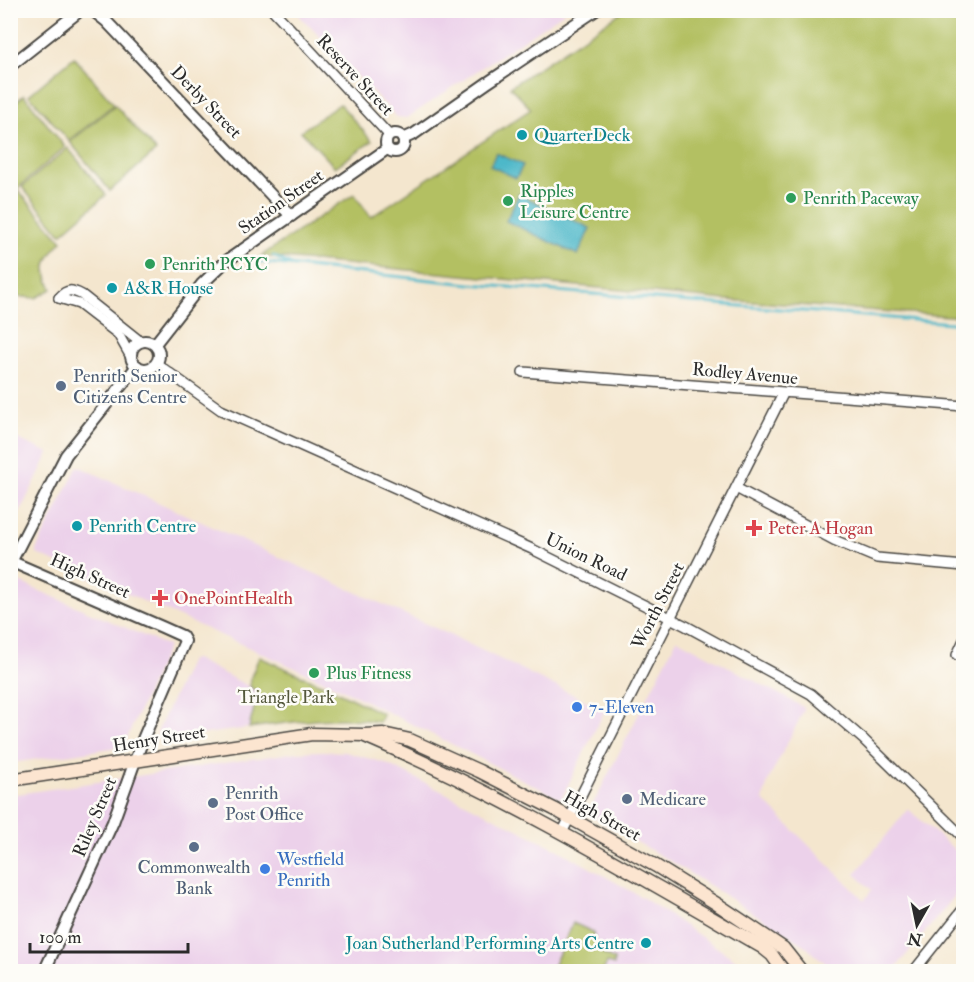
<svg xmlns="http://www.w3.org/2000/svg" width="974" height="982" font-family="'IM FELL Double Pica',serif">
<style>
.built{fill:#ecd1ea}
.green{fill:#b3c062;stroke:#6f7646;stroke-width:1.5}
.water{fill:#4db8c9;stroke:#3c727a;stroke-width:1.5}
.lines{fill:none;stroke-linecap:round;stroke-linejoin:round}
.stream{stroke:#4db8c9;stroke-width:3}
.minor-casing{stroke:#494743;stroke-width:12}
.tertiary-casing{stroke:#494743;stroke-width:14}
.secondary-casing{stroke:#494743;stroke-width:15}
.minor{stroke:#fff;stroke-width:9}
.tertiary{stroke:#fff;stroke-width:10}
.secondary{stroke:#fce5d0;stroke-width:12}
.culture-dot{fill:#0f9aa8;stroke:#fdfcf7;stroke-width:2}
.leisure-dot{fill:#2e9e5b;stroke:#fdfcf7;stroke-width:2}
.service-dot{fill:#5c6f8a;stroke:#fdfcf7;stroke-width:2}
.health-dot{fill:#e0444e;stroke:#fdfcf7;stroke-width:2}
.shop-dot{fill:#3f7fe0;stroke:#fdfcf7;stroke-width:2}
.labels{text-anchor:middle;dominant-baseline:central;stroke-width:5;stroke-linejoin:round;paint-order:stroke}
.street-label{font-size:18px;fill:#2b2b2b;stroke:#fdfcf7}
.culture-label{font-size:18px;fill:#0d838f;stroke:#fdfcf7;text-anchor:start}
.leisure-label{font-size:18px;fill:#27864d;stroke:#fdfcf7;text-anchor:start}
.service-label{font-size:18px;fill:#4e5e75;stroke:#fdfcf7;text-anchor:start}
.health-label{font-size:18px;fill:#be3a42;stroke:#fdfcf7;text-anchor:start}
.park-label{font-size:18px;fill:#54583c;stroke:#fdfcf7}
.shop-label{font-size:18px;fill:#366cbe;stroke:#fdfcf7;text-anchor:start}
</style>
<rect width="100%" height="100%" fill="#fdfcf7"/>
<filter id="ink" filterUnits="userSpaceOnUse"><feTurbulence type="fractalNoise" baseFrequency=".0167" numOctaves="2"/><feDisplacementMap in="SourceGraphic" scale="12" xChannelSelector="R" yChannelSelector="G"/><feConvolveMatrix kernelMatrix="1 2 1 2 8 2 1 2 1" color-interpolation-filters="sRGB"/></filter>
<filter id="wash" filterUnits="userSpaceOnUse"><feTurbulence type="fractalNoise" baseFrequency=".008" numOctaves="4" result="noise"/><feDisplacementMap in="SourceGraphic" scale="24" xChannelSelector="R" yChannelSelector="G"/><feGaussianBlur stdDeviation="1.35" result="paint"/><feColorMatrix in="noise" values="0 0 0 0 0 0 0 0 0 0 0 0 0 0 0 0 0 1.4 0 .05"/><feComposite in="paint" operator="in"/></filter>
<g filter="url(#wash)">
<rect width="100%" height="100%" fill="#f4e6ce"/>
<g class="built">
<path d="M295 11H566L407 118 397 117Z"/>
<path d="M11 436 49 453 11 530Z"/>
<path d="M78 466 446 633 605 710 561 799 338 687 37 554 36 550Z"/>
<path d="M19 582 168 646 126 740 119 747 11 763V599Z"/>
<path d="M677 639 805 708 768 781 763 800 864 900 872 890 855 874 908 809 963 857V886L893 971H835L800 942 670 861 588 814Z"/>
<path d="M195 659 258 691 249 728 159 740 157 733 190 660Z"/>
<path d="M323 751 345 752 385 763 555 848 645 899 752 971 11 972V795L298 752Z"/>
</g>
<g class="green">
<path d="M623 11H963V317L726 300 261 256 354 194 371 217 531 109 510 87Z"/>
<path d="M74 57 114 104 69 141 29 95Z"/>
<path d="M24 95 65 147 17 189 62 241C45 259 41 267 52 289L36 298 11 296V106Z"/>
<path d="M340 104 372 141 335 167 301 131Z"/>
<path d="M115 105 156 151 110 191 70 142Z"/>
<path d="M68 148 106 195 61 234 22 187Z"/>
<path d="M259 657 330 688 383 714 379 722C335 715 293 722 249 728L258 692 250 687 251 677Z"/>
<path d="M573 923 593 932C595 949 600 953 614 960V965L607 963 603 971H551Z"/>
</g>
<g class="water">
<path d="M496 153 523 165 516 178 490 166Z"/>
<path d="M519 194 590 228 578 255 506 221Z"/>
</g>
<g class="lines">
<g class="stream">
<path d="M273 256 291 265"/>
<path d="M258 262 470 284 964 324"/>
</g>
</g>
</g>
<g filter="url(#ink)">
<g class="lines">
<defs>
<g id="minor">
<path d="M273 10 389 135"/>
<path d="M59 298C67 288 72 290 82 295L141 342"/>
<path d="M59 298 79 304 118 334 131 357"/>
<path d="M157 364 221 410 532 549 686 626 811 694 863 739 964 838"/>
<path d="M523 372 964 406"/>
<path d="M736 488 834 540 877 558 964 566"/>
<path d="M957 655 964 640"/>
<path d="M562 833 783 394"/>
<path d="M913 972 964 908"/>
</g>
<g id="tertiary">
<path d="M96 13 106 21 291 216"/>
<path d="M10 66 77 13"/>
<circle cx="395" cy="143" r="9"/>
<path d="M403 139 414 134 487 83 596 10"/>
<circle cx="145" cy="355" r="14"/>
<path d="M155 344 202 284 225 262 387 149"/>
<path d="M10 561 162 627 182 636 185 641 143 739 113 822 44 972"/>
<path d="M10 564 66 455 137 366"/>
</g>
<g id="secondary">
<path d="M365 736C503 795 632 872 762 947L772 955 784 972"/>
<path d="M10 780 312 734 364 735 383 734 410 740 479 771 554 809 656 866 717 904 783 948 802 972"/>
</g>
</defs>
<use href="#minor" class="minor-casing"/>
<use href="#tertiary" class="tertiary-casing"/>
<use href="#secondary" class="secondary-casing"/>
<use href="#minor" class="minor"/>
<use href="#tertiary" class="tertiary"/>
<use href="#secondary" class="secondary"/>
</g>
</g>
<g class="culture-dot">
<circle cx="522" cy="135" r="6"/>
<circle cx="112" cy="288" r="6"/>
<circle cx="77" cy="526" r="6"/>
<circle cx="646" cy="943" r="6"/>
</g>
<g class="leisure-dot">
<circle cx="791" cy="198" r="6"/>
<circle cx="508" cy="201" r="6"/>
<circle cx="150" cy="264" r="6"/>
<circle cx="314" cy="673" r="6"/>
</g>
<g class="service-dot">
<circle cx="61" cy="386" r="6"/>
<circle cx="627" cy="799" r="6"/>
<circle cx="213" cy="803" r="6"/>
<circle cx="194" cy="847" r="6"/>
</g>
<g class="health-dot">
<path d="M751 519h6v6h6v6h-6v6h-6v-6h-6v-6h6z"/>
<path d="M157 589h6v6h6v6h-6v6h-6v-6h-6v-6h6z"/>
</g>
<g class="shop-dot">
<circle cx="577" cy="707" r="6"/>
<circle cx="265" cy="869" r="6"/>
</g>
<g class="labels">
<g class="street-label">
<text transform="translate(355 75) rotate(47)">Reserve Street</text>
<text transform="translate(206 102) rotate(46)">Derby Street</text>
<text transform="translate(281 202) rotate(-35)">Station Street</text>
<text transform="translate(745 374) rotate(5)">Rodley Avenue</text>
<text transform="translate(586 557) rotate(26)">Union Road</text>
<text transform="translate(90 576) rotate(24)">High Street</text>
<text transform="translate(658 606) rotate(-63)">Worth Street</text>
<text transform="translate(159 739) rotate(-9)">Henry Street</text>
<text transform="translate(602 816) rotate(29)">High Street</text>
<text transform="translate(95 817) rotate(-67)">Riley Street</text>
</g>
<g class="culture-label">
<text x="534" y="135">QuarterDeck</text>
<text x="124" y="288">A&amp;R House</text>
<text x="89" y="526">Penrith Centre</text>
<text x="634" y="943" text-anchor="end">Joan Sutherland Performing Arts Centre</text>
</g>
<g class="leisure-label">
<text x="520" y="191">Ripples<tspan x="520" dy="21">Leisure Centre</tspan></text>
<text x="803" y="198">Penrith Paceway</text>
<text x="162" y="264">Penrith PCYC</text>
<text x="326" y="673">Plus Fitness</text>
</g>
<g class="service-label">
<text x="73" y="376">Penrith Senior<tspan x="73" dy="21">Citizens Centre</tspan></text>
<text x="225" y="793">Penrith<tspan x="225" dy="21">Post Office</tspan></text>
<text x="639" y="799">Medicare</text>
<text x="194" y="867" text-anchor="middle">Commonwealth<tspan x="194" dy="21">Bank</tspan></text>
</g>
<g class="health-label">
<text x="768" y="528">Peter A Hogan</text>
<text x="174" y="598">OnePointHealth</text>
</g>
<g class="park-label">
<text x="286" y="697">Triangle Park</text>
</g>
<g class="shop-label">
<text x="589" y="707">7-Eleven</text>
<text x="277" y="859">Westfield<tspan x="277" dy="21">Penrith</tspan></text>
</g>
</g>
<rect width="974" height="982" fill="none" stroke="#fdfcf7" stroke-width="36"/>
<g transform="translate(917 925) rotate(189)" stroke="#fdfcf7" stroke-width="4.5" paint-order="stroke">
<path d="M0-4.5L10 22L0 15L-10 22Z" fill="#2b2b2b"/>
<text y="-9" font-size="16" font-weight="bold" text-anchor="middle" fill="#2b2b2b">N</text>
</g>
<path d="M30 943v9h158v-9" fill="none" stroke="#2b2b2b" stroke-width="3"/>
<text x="39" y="943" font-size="18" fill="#2b2b2b" stroke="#fdfcf7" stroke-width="4.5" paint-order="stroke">100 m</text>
</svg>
